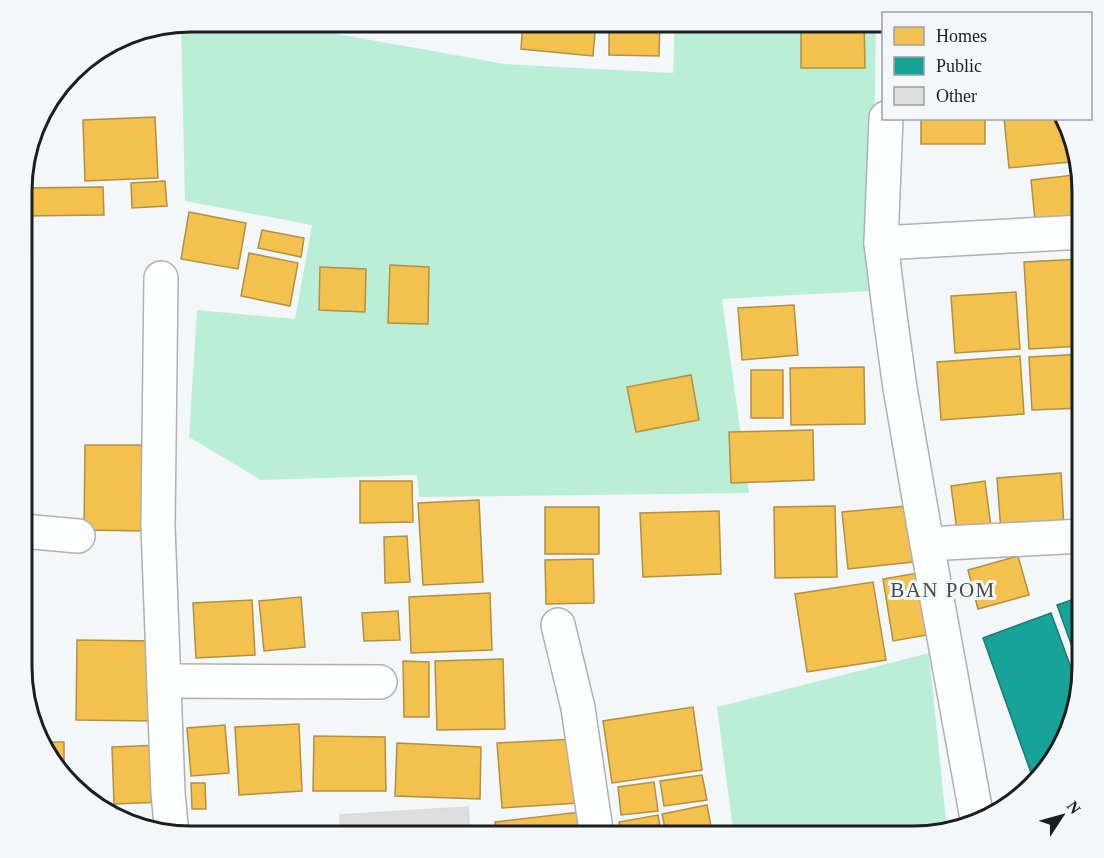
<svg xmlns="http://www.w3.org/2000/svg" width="1104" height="858" font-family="'Times New Roman',serif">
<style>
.green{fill:#baeed6}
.homes{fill:#f2c14e;stroke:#b29040;stroke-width:1.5}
.public{fill:#17a398;stroke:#197b74;stroke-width:1.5}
.building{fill:#dddede;stroke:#dadadb;stroke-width:1.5}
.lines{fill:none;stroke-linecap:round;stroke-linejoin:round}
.minor-casing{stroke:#aeb0b1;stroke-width:36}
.minor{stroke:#fdfefe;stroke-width:33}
.labels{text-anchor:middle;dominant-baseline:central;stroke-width:6;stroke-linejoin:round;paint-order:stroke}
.quarter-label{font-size:21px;letter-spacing:1.5px;fill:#484b4d;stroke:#f3f7fa}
.rim{fill:none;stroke:#1d1e1f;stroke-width:3}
</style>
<rect width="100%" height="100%" fill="#f4f7f9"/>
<g class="green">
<path d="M191 21H265L505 64 673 73 675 21H876L872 291 722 299 749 493 419 497 417 475 261 480 189 437 197 310 295 319 312 225 185 201 181 23Z"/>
<path d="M929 653 947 830 913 837H734L717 707Z"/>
</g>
<g class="homes">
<path d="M523 21H596L593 56 521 49Z"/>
<path d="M609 21H660L659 56 609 55Z"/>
<path d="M801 21H864L865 68H801Z"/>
<path d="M155 117 158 178 85 181 83 120Z"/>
<rect x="921" y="118" width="64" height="26"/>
<path d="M1004 118H1065L1070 162 1009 168Z"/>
<path d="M1074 175 1080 226 1036 230 1031 180Z"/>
<path d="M165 181 167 206 132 208 131 183Z"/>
<path d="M103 187 104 215 22 216V188Z"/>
<path d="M189 212 246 223 238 269 181 259Z"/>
<path d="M262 230 304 238 301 257 258 248Z"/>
<path d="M249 253 298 263 290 306 241 296Z"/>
<path d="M1080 259 1083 301V346L1029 349 1024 262Z"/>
<path d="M390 265 429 267 428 324 388 323Z"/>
<path d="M320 267 366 269 365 312 319 310Z"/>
<path d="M1016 292 1020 349 955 353 951 296Z"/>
<path d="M794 305 798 355 742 360 738 308Z"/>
<path d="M1083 354V408L1032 410 1029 357Z"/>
<path d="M1020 356 1024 414 941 420 937 362Z"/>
<path d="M864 367 865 424 791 425 790 368Z"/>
<rect x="751" y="370" width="32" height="48"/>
<path d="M691 375 699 420 636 432 627 387Z"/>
<path d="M813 430 814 480 731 483 729 432Z"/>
<path d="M85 445H145L144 531 84 530Z"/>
<path d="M1061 473 1064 528 1001 532 997 478Z"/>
<path d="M1073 474H1083V525H1075Z"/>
<path d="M360 481H412L413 522 360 523Z"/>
<path d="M985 481 991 527 957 531 951 486Z"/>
<path d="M479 500 483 582 423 585 418 503Z"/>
<path d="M835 506 837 577 775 578 774 507Z"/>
<path d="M907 506 913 562 848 569 842 512Z"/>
<rect x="545" y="507" width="54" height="47"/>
<path d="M719 511 721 574 643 577 640 513Z"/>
<path d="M407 536 410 582 385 583 384 537Z"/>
<path d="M1018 556 1029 595 978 609 968 570Z"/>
<path d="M593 559 594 603 546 604 545 560Z"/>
<path d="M22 570 27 571 26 626H22Z"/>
<path d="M917 573 927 635 893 641 883 579Z"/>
<path d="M873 582 886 660 807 672 795 594Z"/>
<path d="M490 593 492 650 411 653 409 597Z"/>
<path d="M301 597 305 647 264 651 259 601Z"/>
<path d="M252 600 255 655 196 658 193 603Z"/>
<path d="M398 611 400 640 364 641 362 613Z"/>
<path d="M77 640 155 641 153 721 76 720Z"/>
<path d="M503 659 505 729 437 730 435 661Z"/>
<path d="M403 661 429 662V717H404Z"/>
<path d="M693 707 702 770 612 783 603 721Z"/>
<path d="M299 724 302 791 239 795 235 727Z"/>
<path d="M225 725 229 773 191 776 187 728Z"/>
<path d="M314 736 385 737 386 791H313Z"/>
<path d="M575 739 579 803 502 808 497 743Z"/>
<path d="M39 742H64V776L39 743Z"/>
<path d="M397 743 481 747 480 799 395 796Z"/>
<path d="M162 745 165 802 114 804 112 747Z"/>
<path d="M702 775 707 800 664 806 660 781Z"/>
<path d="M654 782 658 811 621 815 618 787Z"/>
<path d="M191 783H205L206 809H192Z"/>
<path d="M707 805 713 837H667L662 814Z"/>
<path d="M580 812 583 837H497L495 822Z"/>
<path d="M658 815 662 837H622L619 822Z"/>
</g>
<g class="public">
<path d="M1083 596V677L1057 605Z"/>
<path d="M1051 613 1080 692 1070 733 1041 780 1035 784 983 638Z"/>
</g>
<path class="building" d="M468 807 470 837H341L340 815Z"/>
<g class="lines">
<defs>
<g id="minor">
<path d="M886 118 881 243 890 316 900 388 927 544 978 824"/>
<path d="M881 243 1083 232"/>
<path d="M161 278 158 526 168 793 172 835"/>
<path d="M22 531 78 536"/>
<path d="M927 544 1083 536"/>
<path d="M558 625 578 708 597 837"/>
<path d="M164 681 380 682"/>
</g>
</defs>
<use href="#minor" class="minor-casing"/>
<use href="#minor" class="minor"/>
</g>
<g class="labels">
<g class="quarter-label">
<text x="943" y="590">BAN POM</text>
</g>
</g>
<path d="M0 0H1104V858H0ZM191 32H913A159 159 0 0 1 1072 191V667A159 159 0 0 1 913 826H191A159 159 0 0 1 32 667V191A159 159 0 0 1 191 32Z" fill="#f3f7fa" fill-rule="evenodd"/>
<path class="rim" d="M191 32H913A159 159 0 0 1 1072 191V667A159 159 0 0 1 913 826H191A159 159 0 0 1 32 667V191A159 159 0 0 1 191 32Z"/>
<rect x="882" y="12" width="210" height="108" fill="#f3f7fa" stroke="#9da0a2" stroke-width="1.5"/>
<rect x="894" y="27" width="30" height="18" fill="#f2c14e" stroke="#9da0a2" stroke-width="1.5"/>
<text x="936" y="42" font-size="18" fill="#1d1e1f">Homes</text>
<rect x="894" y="57" width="30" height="18" fill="#17a398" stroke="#9da0a2" stroke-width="1.5"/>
<text x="936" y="72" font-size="18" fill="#1d1e1f">Public</text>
<rect x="894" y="87" width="30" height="18" fill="#dddede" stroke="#9da0a2" stroke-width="1.5"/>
<text x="936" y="102" font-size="18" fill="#1d1e1f">Other</text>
<g transform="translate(1062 816) rotate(54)" stroke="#f3f7fa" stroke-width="4.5" paint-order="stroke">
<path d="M0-4.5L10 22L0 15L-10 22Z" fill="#1d1e1f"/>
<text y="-9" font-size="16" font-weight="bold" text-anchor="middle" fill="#1d1e1f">N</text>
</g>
</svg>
